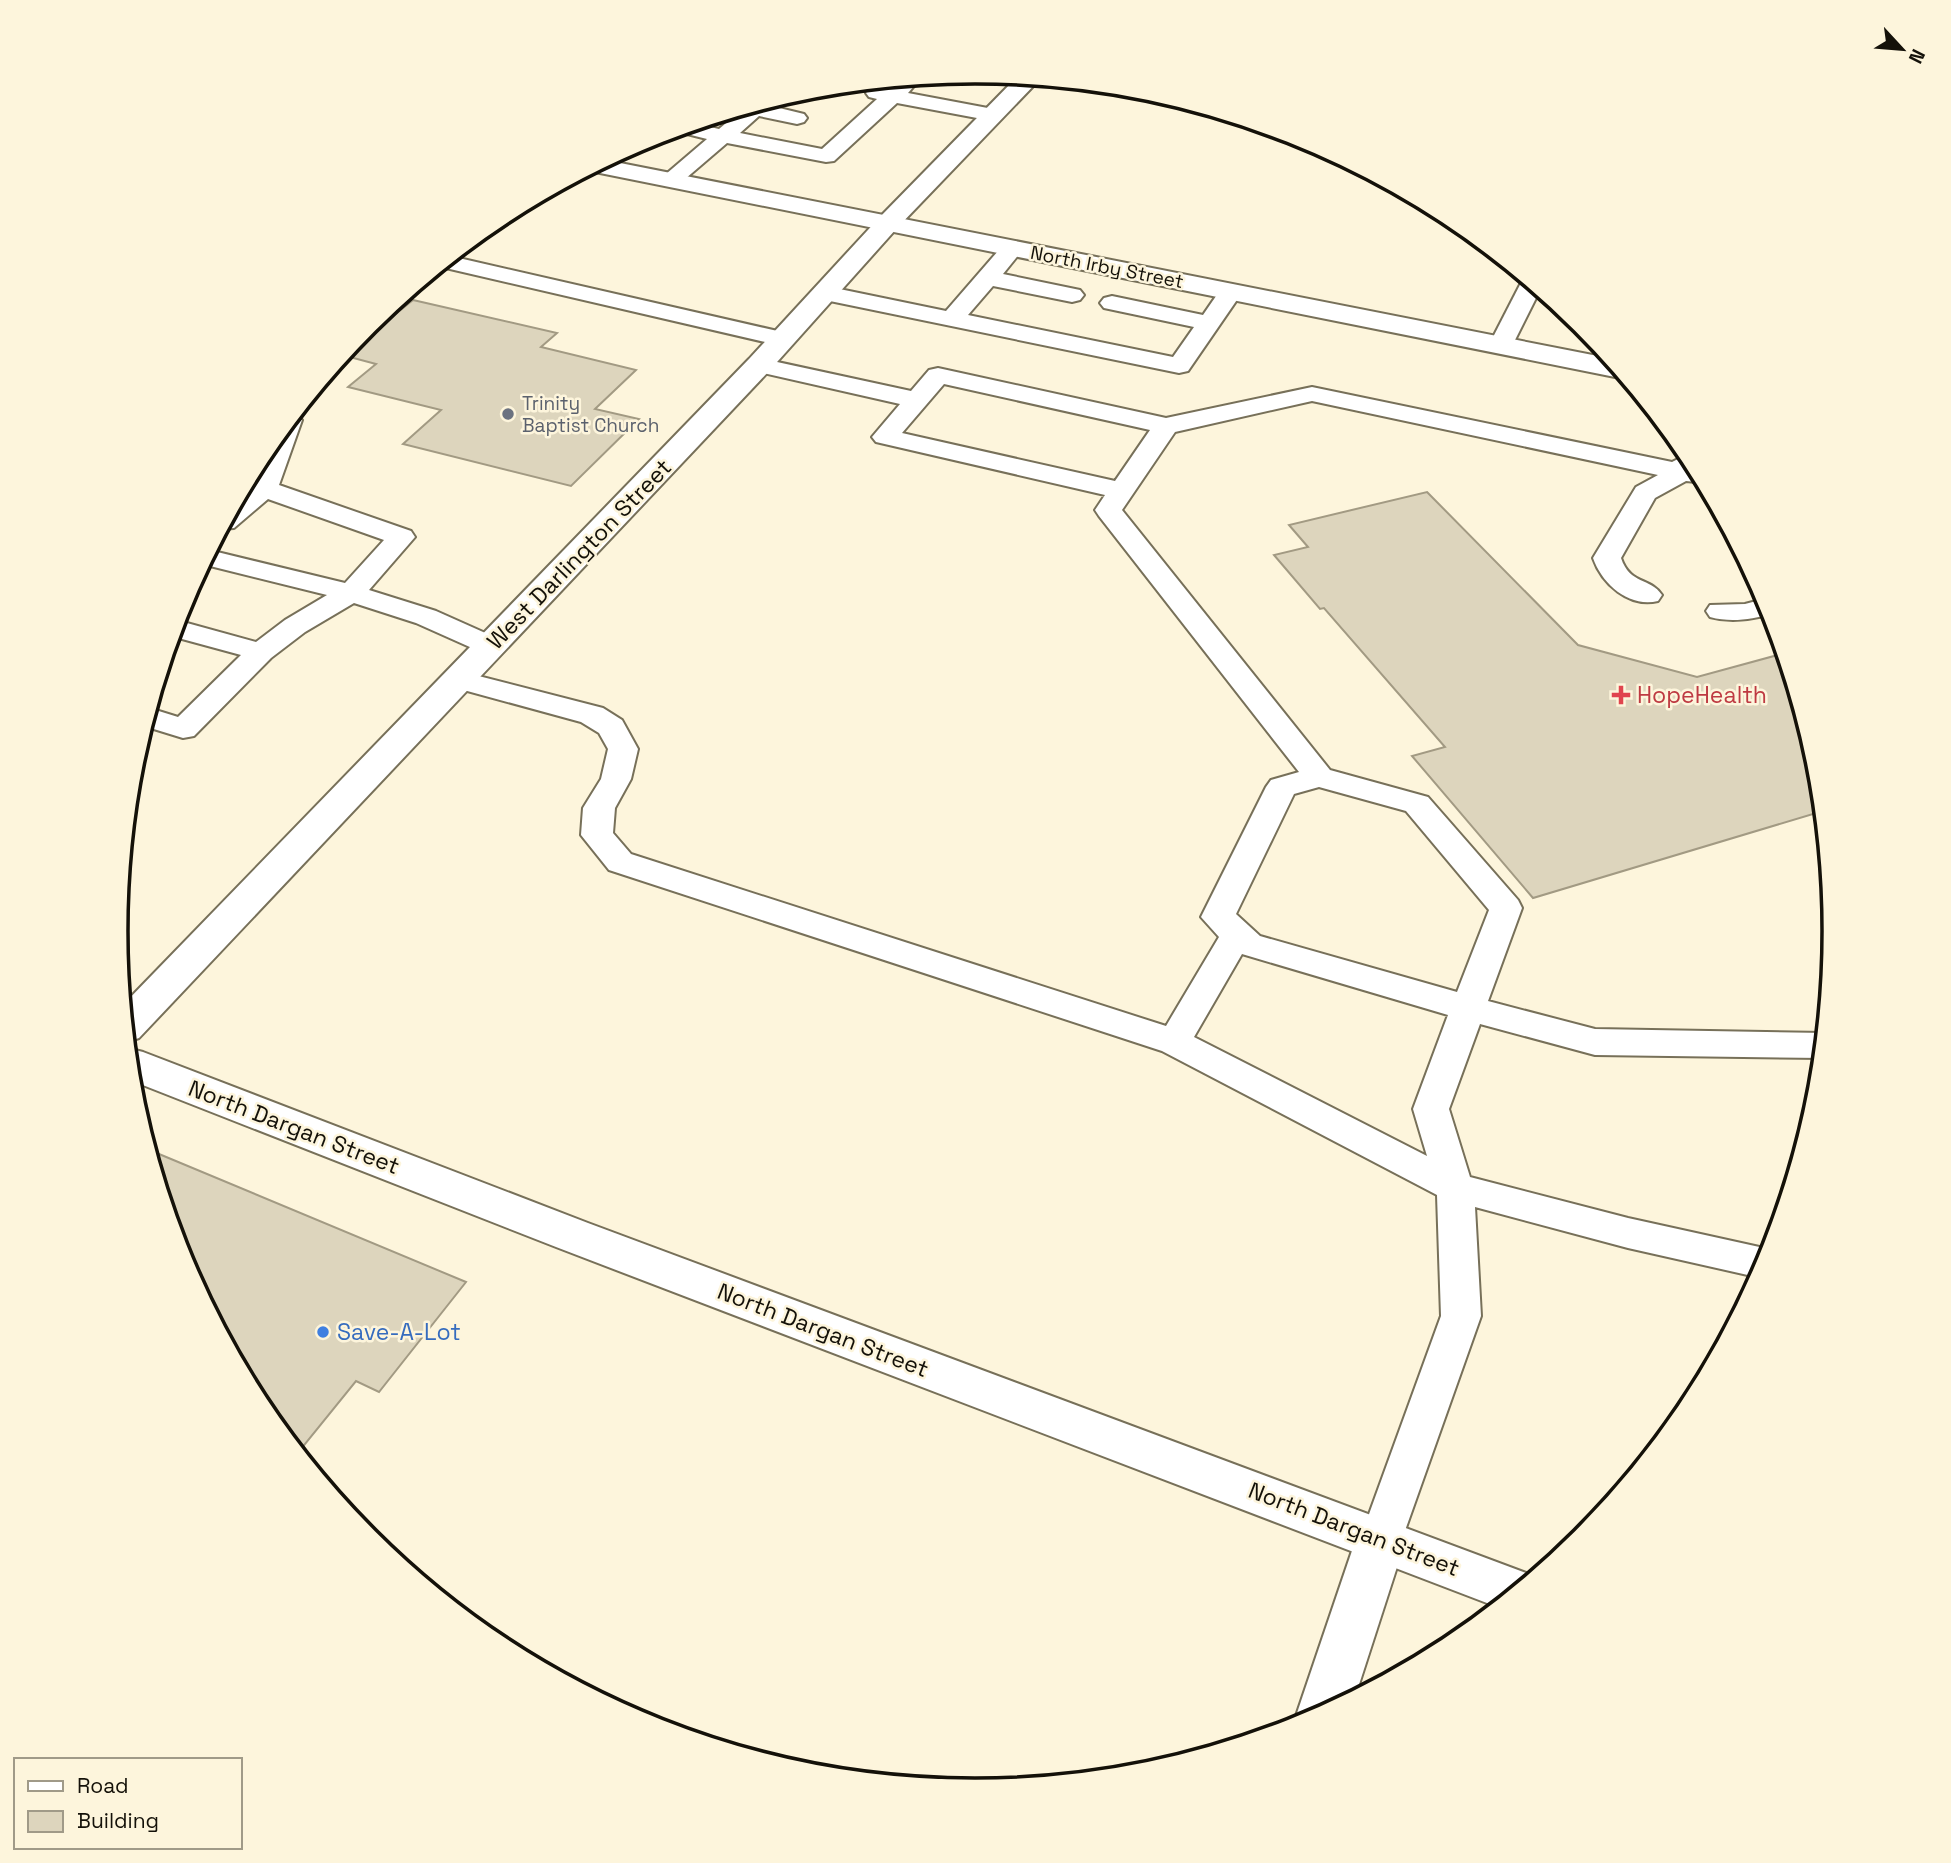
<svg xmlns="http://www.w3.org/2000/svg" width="1951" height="1863" font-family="'Space Grotesk',sans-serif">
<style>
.building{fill:#ddd5bd;stroke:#a29a83;stroke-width:2}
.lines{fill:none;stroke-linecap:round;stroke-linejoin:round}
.service-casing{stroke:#777059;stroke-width:4}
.minor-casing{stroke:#777059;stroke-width:4}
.tertiary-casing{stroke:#777059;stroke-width:4}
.secondary-casing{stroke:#777059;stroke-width:4}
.primary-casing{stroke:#777059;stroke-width:4}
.service{fill:#fff;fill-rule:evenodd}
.minor{fill:#fff;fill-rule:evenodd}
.tertiary{fill:#fff;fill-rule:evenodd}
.secondary{fill:#fff;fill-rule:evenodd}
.primary{fill:#fff;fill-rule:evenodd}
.worship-dot{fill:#6b7280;stroke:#fdf5dc;stroke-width:2.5}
.health-dot{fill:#e0444e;stroke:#fdf5dc;stroke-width:2.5}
.shop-dot{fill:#3f7fe0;stroke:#fdf5dc;stroke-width:2.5}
.labels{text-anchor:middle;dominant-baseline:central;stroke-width:5;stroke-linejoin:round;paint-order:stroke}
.far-street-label{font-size:19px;fill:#141109;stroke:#fdf5dc}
.far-worship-label{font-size:19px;fill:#5b616d;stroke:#fdf5dc;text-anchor:start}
.street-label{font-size:23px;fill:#141109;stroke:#fdf5dc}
.health-label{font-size:23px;fill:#be3a42;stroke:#fdf5dc;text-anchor:start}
.shop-label{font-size:23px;fill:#366cbe;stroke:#fdf5dc;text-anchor:start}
.rim{fill:none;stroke:#141109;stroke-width:3.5}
</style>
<rect width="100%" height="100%" fill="#fdf5dc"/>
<g class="building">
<path d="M413 300 557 333 541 347 636 370 595 409 639 419 571 486 403 444 441 410 348 387 376 364 342 355 374 318 387 321Z"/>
<path d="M1427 492 1578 645 1697 677 1785 653 1819 764 1823 811 1533 898 1412 756 1445 747 1324 608 1320 609 1274 555 1308 547 1289 525Z"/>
<path d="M147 1149 466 1282 379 1392 356 1381 297 1454 260 1409 181 1260Z"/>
</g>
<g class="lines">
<defs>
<g id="service">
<path d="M922 77 908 93 993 109 1000 111 1003 115 1000 119 993 121 897 103 834 161 826 162 727 143 678 185H662L659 180 707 139 671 130 692 123 719 129 745 107 774 99 775 101 771 106 804 114 807 118 804 122 797 124 759 116 740 133 822 149 877 99 869 97 866 93 869 89H888L900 79Z"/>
<path d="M1013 241 1021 243 1024 248 1003 274 1080 290 1084 295 1080 300 1072 302 993 286 968 315 1173 357 1194 327 1104 308 1100 303 1104 298 1112 296 1203 315 1223 286H1239L1243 291 1188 371 1179 373 825 300 817 298 813 293 817 288 825 286 946 311 1005 243Z"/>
<path d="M450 256 782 332 791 334 794 339 791 344 782 346 437 266Z"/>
<path d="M1524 277 1541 288 1510 350 1501 352 1492 350 1489 345Z"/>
<path d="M759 358 911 391 929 370 938 368 1166 418 1312 387 1672 462 1684 456 1693 458 1706 483 1686 481 1655 498 1621 558C1630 585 1650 577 1662 595L1658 601C1629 608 1602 584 1593 558L1636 487 1658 475 1312 401 1175 432 1122 510 1330 770 1428 797 1518 900 1522 908 1488 1001 1595 1029 1825 1033 1823 1058 1595 1055 1480 1024 1449 1109 1470 1177 1628 1218 1773 1250 1761 1278 1628 1248 1475 1207 1481 1316 1402 1539 1396 1552 1381 1558 1366 1552 1360 1539 1441 1316 1437 1195 1162 1051 609 870 581 835 583 808 601 779 608 749 599 733 581 722 449 686 444 680 449 674 459 671 603 708 622 720 638 749 631 779 615 808 613 833 631 854 1166 1026 1219 937 1201 917 1266 787 1271 780 1299 772 1099 516 1095 510 1105 495 876 442 872 437 900 404 750 370 747 365 750 360ZM944 384 1150 430 1115 481 902 433ZM1319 787 1406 811 1489 910 1457 992 1260 936 1236 914 1294 794ZM1242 954 1448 1015 1413 1109 1427 1156 1194 1037Z"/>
<path d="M294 414 302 420 279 485 411 531 415 537 369 590 436 611 501 640 505 646 501 652 491 655 481 652 416 623 354 603 305 632 271 658 194 736 183 738 144 726 149 708 178 717 241 655 171 636 176 620 256 642 285 620 327 595 202 564 209 550 345 583 384 540 268 499 234 528 220 529 237 498 252 486 266 447Z"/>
<path d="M1768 598 1773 614C1751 619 1732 623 1710 617L1706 611 1710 605 1745 604Z"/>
</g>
<path id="minor" d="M1381 1517 1398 1523 1406 1539 1354 1700 1301 1727 1296 1716 1356 1539 1364 1523Z"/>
<path id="tertiary" d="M127 1048 143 1052 588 1223 1537 1577 1500 1608 556 1247 130 1080Z"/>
<path id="secondary" d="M1018 76 1041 78 897 228 769 371 139 1038 127 1042 123 1005 749 359 879 218Z"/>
<path id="primary" d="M605 160 1613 359 1626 376 1620 378 585 170Z"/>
</defs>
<use href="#service" class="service-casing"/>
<use href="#minor" class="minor-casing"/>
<use href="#tertiary" class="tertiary-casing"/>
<use href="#secondary" class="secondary-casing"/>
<use href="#primary" class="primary-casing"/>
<use href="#service" class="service"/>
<use href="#minor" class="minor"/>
<use href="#tertiary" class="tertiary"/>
<use href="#secondary" class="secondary"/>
<use href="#primary" class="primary"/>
</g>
<circle class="worship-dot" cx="508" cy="414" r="7"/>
<path class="health-dot" d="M1617.5 684.5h7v7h7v7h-7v7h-7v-7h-7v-7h7z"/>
<circle class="shop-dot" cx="323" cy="1332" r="7"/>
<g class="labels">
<g class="far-street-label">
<text transform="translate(1107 267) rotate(11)">North Irby Street</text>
</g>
<g class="far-worship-label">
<text x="522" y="403">Trinity<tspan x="522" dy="22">Baptist Church</tspan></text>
</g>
<g class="street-label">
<text transform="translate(579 554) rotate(-46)">West Darlington Street</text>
<text transform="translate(294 1127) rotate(21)">North Dargan Street</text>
<text transform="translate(823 1330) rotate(21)">North Dargan Street</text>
<text transform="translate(1354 1529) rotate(21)">North Dargan Street</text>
</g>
<g class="health-label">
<text x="1637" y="695">HopeHealth</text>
</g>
<g class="shop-label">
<text x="337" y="1332">Save-A-Lot</text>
</g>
</g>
<path d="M0 0H1951V1863H0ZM128 931a847 847 0 1 1 1694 0a847 847 0 1 1-1694 0Z" fill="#fdf5dc" fill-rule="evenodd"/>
<path class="rim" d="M128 931a847 847 0 1 1 1694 0a847 847 0 1 1-1694 0Z"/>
<rect x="14" y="1758" width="228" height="91" fill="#fdf5dc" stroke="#a09a88" stroke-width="2"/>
<rect x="28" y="1781" width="35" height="10" fill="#ffffff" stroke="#a09a88" stroke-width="2"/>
<text x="77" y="1793" font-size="21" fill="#141109">Road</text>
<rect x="28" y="1811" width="35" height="21" fill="#ddd5bd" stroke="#a09a88" stroke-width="2"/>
<text x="77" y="1828" font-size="21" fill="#141109">Building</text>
<g transform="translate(1902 49) rotate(116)" stroke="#fdf5dc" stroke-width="5" paint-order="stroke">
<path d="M0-5L12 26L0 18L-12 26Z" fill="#141109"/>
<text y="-10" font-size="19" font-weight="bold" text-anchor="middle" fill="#141109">N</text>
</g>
</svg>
